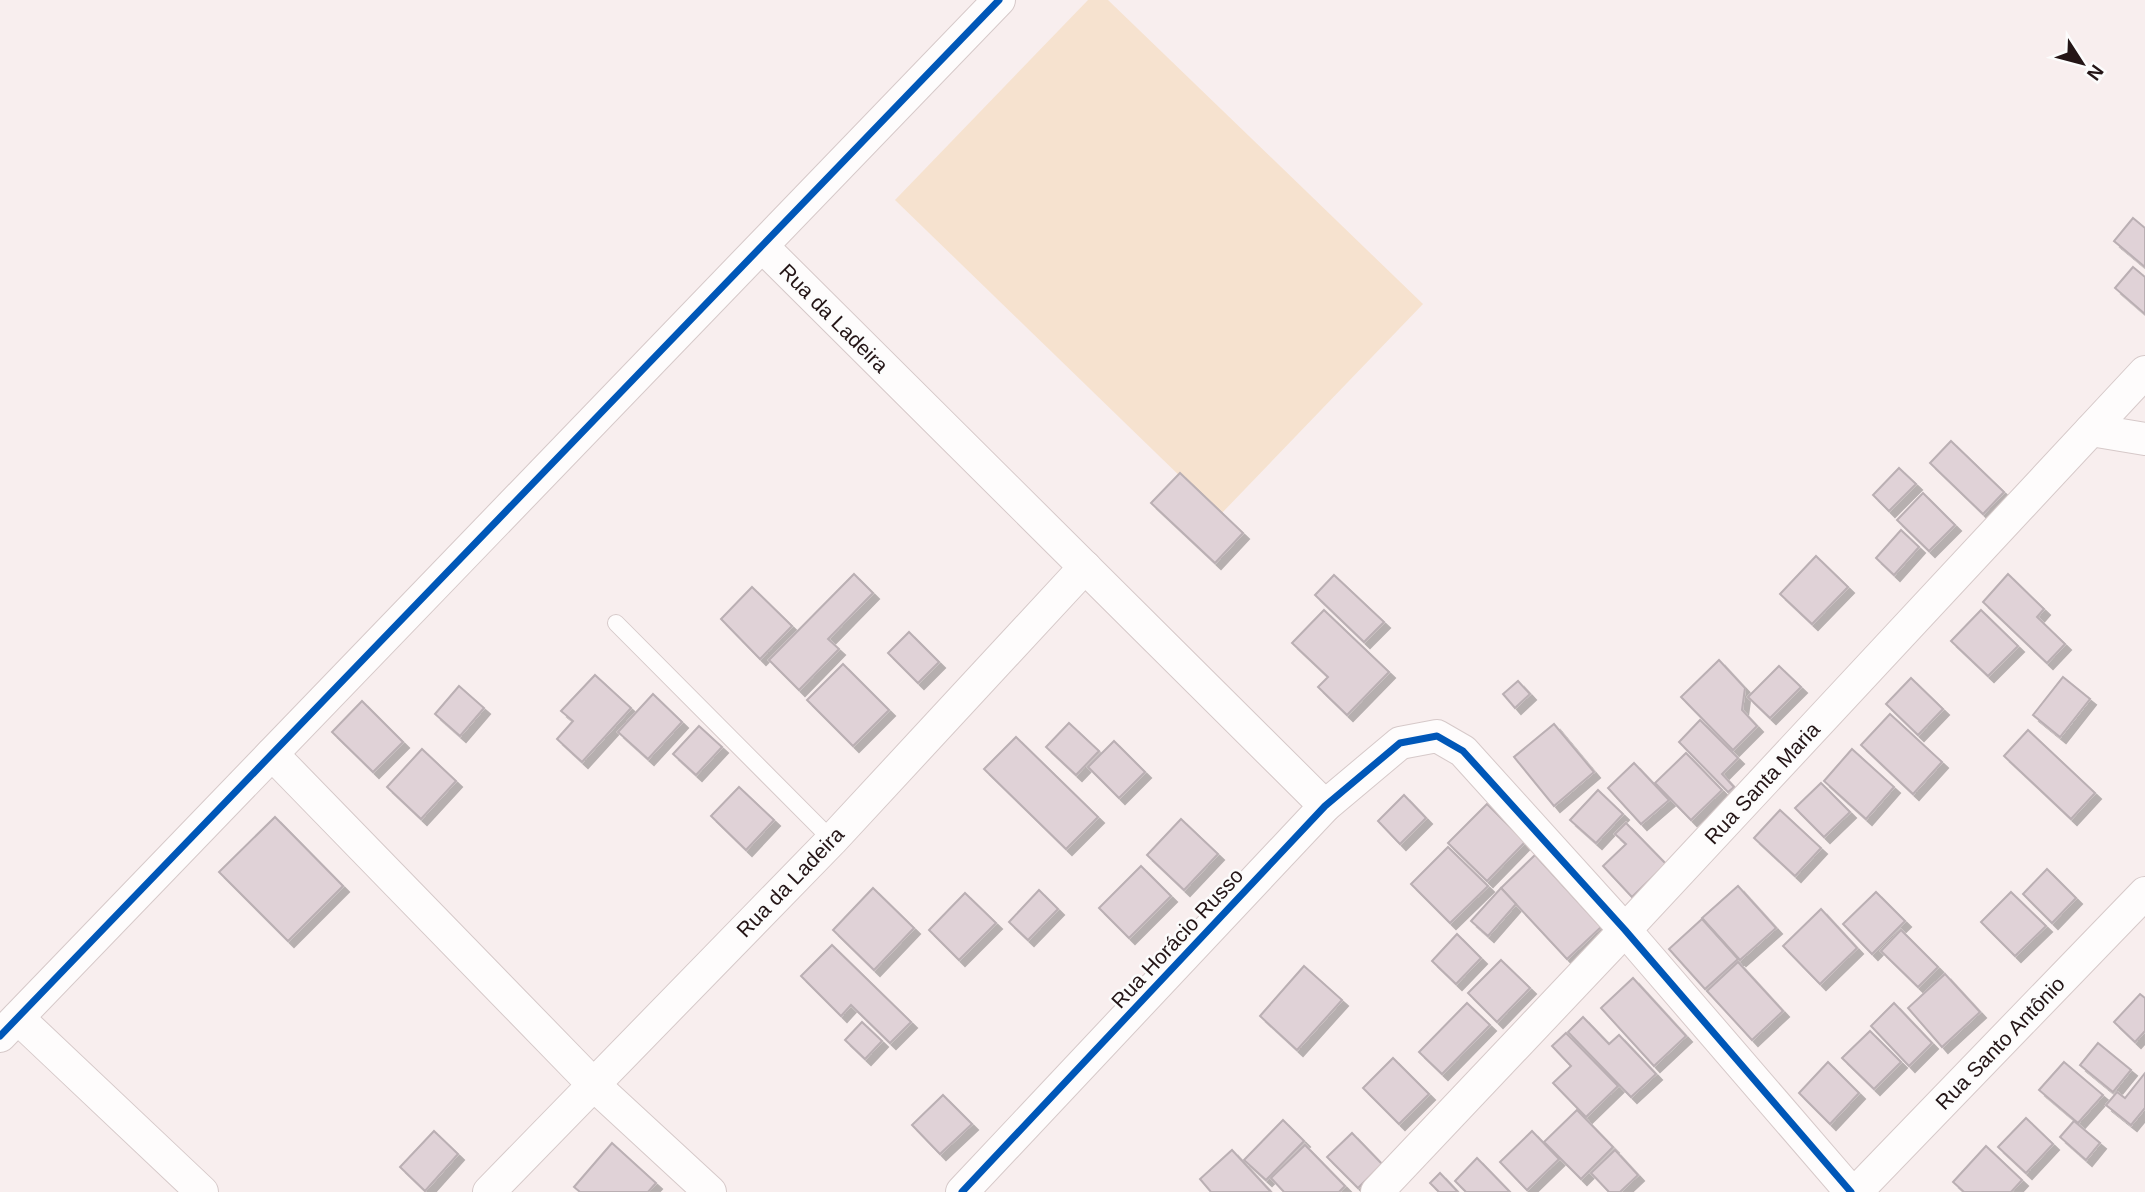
<svg xmlns="http://www.w3.org/2000/svg" width="2145" height="1192" font-family="Arial,sans-serif">
<style>
.green{fill:#f6e2cf}
.building{fill:#e0d2d7;stroke:#baafb3;stroke-width:2;filter:url(#shadow)}
.lines{fill:none;stroke-linecap:round;stroke-linejoin:round}
.lane-casing{stroke:#d6c9c9;stroke-width:18}
.street-casing{stroke:#d6c9c9;stroke-width:34}
.lane{stroke:#fefcfc;stroke-width:16}
.street{stroke:#fefcfc;stroke-width:32}
.cycleway-casing{stroke:#fcfcfc;stroke-width:11}
.cycleway{stroke:#0057b8;stroke-width:7}
.labels{text-anchor:middle;dominant-baseline:central;stroke-width:5;stroke-linejoin:round;paint-order:stroke}
.street-label{font-size:21px;fill:#241516;stroke:#fcfcfc}
</style>
<defs>
<filter id="shadow"><feDropShadow dx="6" dy="6" stdDeviation="0" flood-color="#0004"/></filter>
</defs>
<rect width="100%" height="100%" fill="#f8eeee"/>
<path class="green" d="M1088 0H1108L1423 304 1220 515 895 200Z"/>
<g class="building">
<path d="M2133 218 2145 228V267L2114 241Z"/>
<path d="M2133 267 2145 277V314L2115 288Z"/>
<path d="M1951 441 2004 492 1983 514 1930 463Z"/>
<path d="M1899 468 1916 484 1889 511 1873 495Z"/>
<path d="M1180 473 1243 533 1215 563 1151 503Z"/>
<path d="M1923 493 1955 525 1929 551 1897 520Z"/>
<path d="M1901 530 1919 547 1894 575 1876 558Z"/>
<path d="M1816 556 1848 587 1812 624 1780 594Z"/>
<path d="M854 574 873 593 828 639 839 649 799 690 769 660Z"/>
<path d="M2008 574 2044 609 2037 617 2065 644 2047 663 1983 602Z"/>
<path d="M1334 575 1384 622 1364 642 1315 595Z"/>
<path d="M752 587 792 626 760 659 721 619Z"/>
<path d="M1324 610 1389 672 1347 715 1318 687 1328 677 1292 643Z"/>
<path d="M1981 610 2018 646 1988 676 1951 641Z"/>
<path d="M909 632 939 662 918 683 888 653Z"/>
<path d="M1719 660 1745 688 1742 710 1757 726 1733 750 1681 697Z"/>
<path d="M843 664 889 710 853 746 807 700Z"/>
<path d="M1779 666 1801 687 1770 718 1748 697Z"/>
<path d="M595 675 631 708 582 762 557 739 573 721 561 711Z"/>
<path d="M2063 677 2090 699 2060 737 2033 715Z"/>
<path d="M1911 678 1943 709 1918 735 1886 704Z"/>
<path d="M1518 681 1530 694 1515 708 1503 694Z"/>
<path d="M459 686 484 708 460 736 435 714Z"/>
<path d="M653 694 682 722 648 759 618 732Z"/>
<path d="M362 701 403 742 373 772 332 732Z"/>
<path d="M1890 714 1942 762 1913 794 1861 745Z"/>
<path d="M1700 720 1738 758 1722 774 1734 787 1728 792 1679 742Z"/>
<path d="M1069 723 1099 751 1076 775 1046 747Z"/>
<path d="M1554 724 1594 772 1554 806 1514 757Z"/>
<path d="M699 726 722 747 696 775 673 754Z"/>
<path d="M2028 730 2095 793 2071 819 2004 756Z"/>
<path d="M1016 737 1098 817 1066 849 984 769Z"/>
<path d="M1114 741 1145 772 1119 798 1088 767Z"/>
<path d="M422 749 456 781 421 819 387 787Z"/>
<path d="M1852 749 1894 787 1866 819 1824 781Z"/>
<path d="M1686 753 1722 790 1691 820 1655 783Z"/>
<path d="M1634 763 1669 800 1641 824 1608 788Z"/>
<path d="M1821 783 1850 812 1824 837 1795 808Z"/>
<path d="M739 787 774 820 746 850 711 816Z"/>
<path d="M1598 790 1623 814 1596 843 1570 820Z"/>
<path d="M1404 795 1426 818 1400 844 1378 821Z"/>
<path d="M1487 804 1525 842 1487 881 1448 843Z"/>
<path d="M1780 810 1821 848 1795 876 1754 838Z"/>
<path d="M275 817 343 886 288 941 219 872Z"/>
<path d="M1181 819 1218 854 1184 890 1147 855Z"/>
<path d="M1626 823 1666 864 1632 897 1603 866 1626 844 1615 834Z"/>
<path d="M1448 847 1488 886 1450 923 1411 884Z"/>
<path d="M1535 855 1601 927 1567 959 1501 888Z"/>
<path d="M1141 866 1171 896 1129 938 1099 908Z"/>
<path d="M2047 869 2076 898 2052 923 2023 894Z"/>
<path d="M1738 886 1776 928 1740 960 1702 918Z"/>
<path d="M873 888 914 928 874 970 833 930Z"/>
<path d="M1501 888 1516 904 1488 936 1471 921Z"/>
<path d="M1039 890 1058 909 1028 940 1009 922Z"/>
<path d="M1876 892 1905 921 1872 954 1843 924Z"/>
<path d="M2011 892 2046 926 2015 956 1981 922Z"/>
<path d="M965 893 996 923 959 960 929 930Z"/>
<path d="M1821 909 1857 948 1820 984 1783 946Z"/>
<path d="M1702 919 1738 959 1705 989 1669 949Z"/>
<path d="M1901 930 1938 967 1918 987 1881 951Z"/>
<path d="M1457 934 1481 958 1456 984 1432 961Z"/>
<path d="M832 945 911 1022 890 1043 851 1005 841 1016 801 976Z"/>
<path d="M1501 960 1530 988 1497 1022 1468 993Z"/>
<path d="M1738 962 1783 1011 1752 1040 1707 991Z"/>
<path d="M1304 966 1342 1000 1297 1050 1260 1016Z"/>
<path d="M1945 974 1980 1012 1942 1047 1908 1008Z"/>
<path d="M1633 978 1686 1036 1654 1066 1601 1008Z"/>
<path d="M2140 994 2145 998V1031L2135 1042 2114 1022Z"/>
<path d="M1467 1003 1490 1025 1442 1074 1419 1052Z"/>
<path d="M1894 1003 1932 1043 1909 1066 1871 1026Z"/>
<path d="M1583 1017 1609 1044 1619 1035 1656 1074 1631 1097 1568 1032Z"/>
<path d="M862 1022 882 1041 865 1059 845 1040Z"/>
<path d="M1870 1031 1901 1062 1874 1089 1842 1058Z"/>
<path d="M1566 1033 1618 1086 1586 1117 1553 1083 1571 1066 1552 1046Z"/>
<path d="M2098 1043 2131 1070 2113 1092 2080 1065Z"/>
<path d="M1393 1058 1429 1094 1399 1124 1363 1088Z"/>
<path d="M1828 1062 1859 1093 1830 1124 1799 1093Z"/>
<path d="M2064 1062 2103 1095 2078 1123 2039 1090Z"/>
<path d="M2145 1073V1108L2131 1125 2106 1105 2117 1092 2125 1098Z"/>
<path d="M943 1095 972 1124 940 1154 912 1125Z"/>
<path d="M1577 1110 1613 1147 1581 1179 1544 1142Z"/>
<path d="M2026 1118 2053 1144 2026 1173 1998 1147Z"/>
<path d="M1283 1120 1304 1141 1266 1180 1244 1160Z"/>
<path d="M2074 1121 2100 1143 2086 1160 2060 1137Z"/>
<path d="M434 1131 458 1154 425 1191 400 1167Z"/>
<path d="M1532 1131 1559 1159 1527 1190 1500 1162Z"/>
<path d="M1352 1133 1382 1164 1358 1188 1327 1157Z"/>
<path d="M612 1143 656 1183 648 1192H580L574 1187Z"/>
<path d="M1305 1145 1345 1186 1339 1192H1284L1271 1178Z"/>
<path d="M1986 1146 2022 1180 2011 1192H1964L1953 1182Z"/>
<path d="M1232 1150 1271 1192H1211L1200 1179Z"/>
<path d="M1615 1150 1638 1175 1620 1192H1609L1591 1173Z"/>
<path d="M1477 1158 1510 1192H1466L1455 1181Z"/>
<path d="M1440 1173 1458 1192H1439L1430 1183Z"/>
</g>
<g class="lines">
<defs>
<path id="lane" d="M616 623 832 840"/>
<g id="street">
<path d="M763 247 1325 806"/>
<path d="M2091 430 2145 439"/>
<path d="M272 754 593 1084 710 1192"/>
<path d="M18 1018 202 1192"/>
<path d="M0 1036 999 0"/>
<path d="M489 1192 832 840 1085 567"/>
<path d="M962 1192 1325 806 1400 743 1437 736 1463 751 1625 930 1851 1192"/>
<path d="M1377 1192 1625 930 2145 372"/>
<path d="M1856 1192 2145 893"/>
</g>
</defs>
<use href="#lane" class="lane-casing"/>
<use href="#street" class="street-casing"/>
<use href="#lane" class="lane"/>
<use href="#street" class="street"/>
<defs>
<g id="cycleway">
<path d="M0 1036 999 0"/>
<path d="M962 1192 1325 806 1400 743 1437 736 1463 751 1625 930 1851 1192"/>
</g>
</defs>
<use href="#cycleway" class="cycleway-casing"/>
<use href="#cycleway" class="cycleway"/>
</g>
<g class="labels">
<g class="street-label">
<text transform="translate(834 318) rotate(45)">Rua da Ladeira</text>
<text transform="translate(1762 783) rotate(-47)">Rua Santa Maria</text>
<text transform="translate(790 882) rotate(-46)">Rua da Ladeira</text>
<text transform="translate(1177 938) rotate(-47)">Rua Horácio Russo</text>
<text transform="translate(2000 1043) rotate(-46)">Rua Santo Antônio</text>
</g>
</g>
<g transform="translate(2082 63) rotate(126)" stroke="#fcfcfc" stroke-width="5" paint-order="stroke">
<path d="M0-5L12 26L0 18L-12 26Z" fill="#241516"/>
<text y="-10" font-size="19" font-weight="bold" text-anchor="middle" fill="#241516">N</text>
</g>
</svg>
